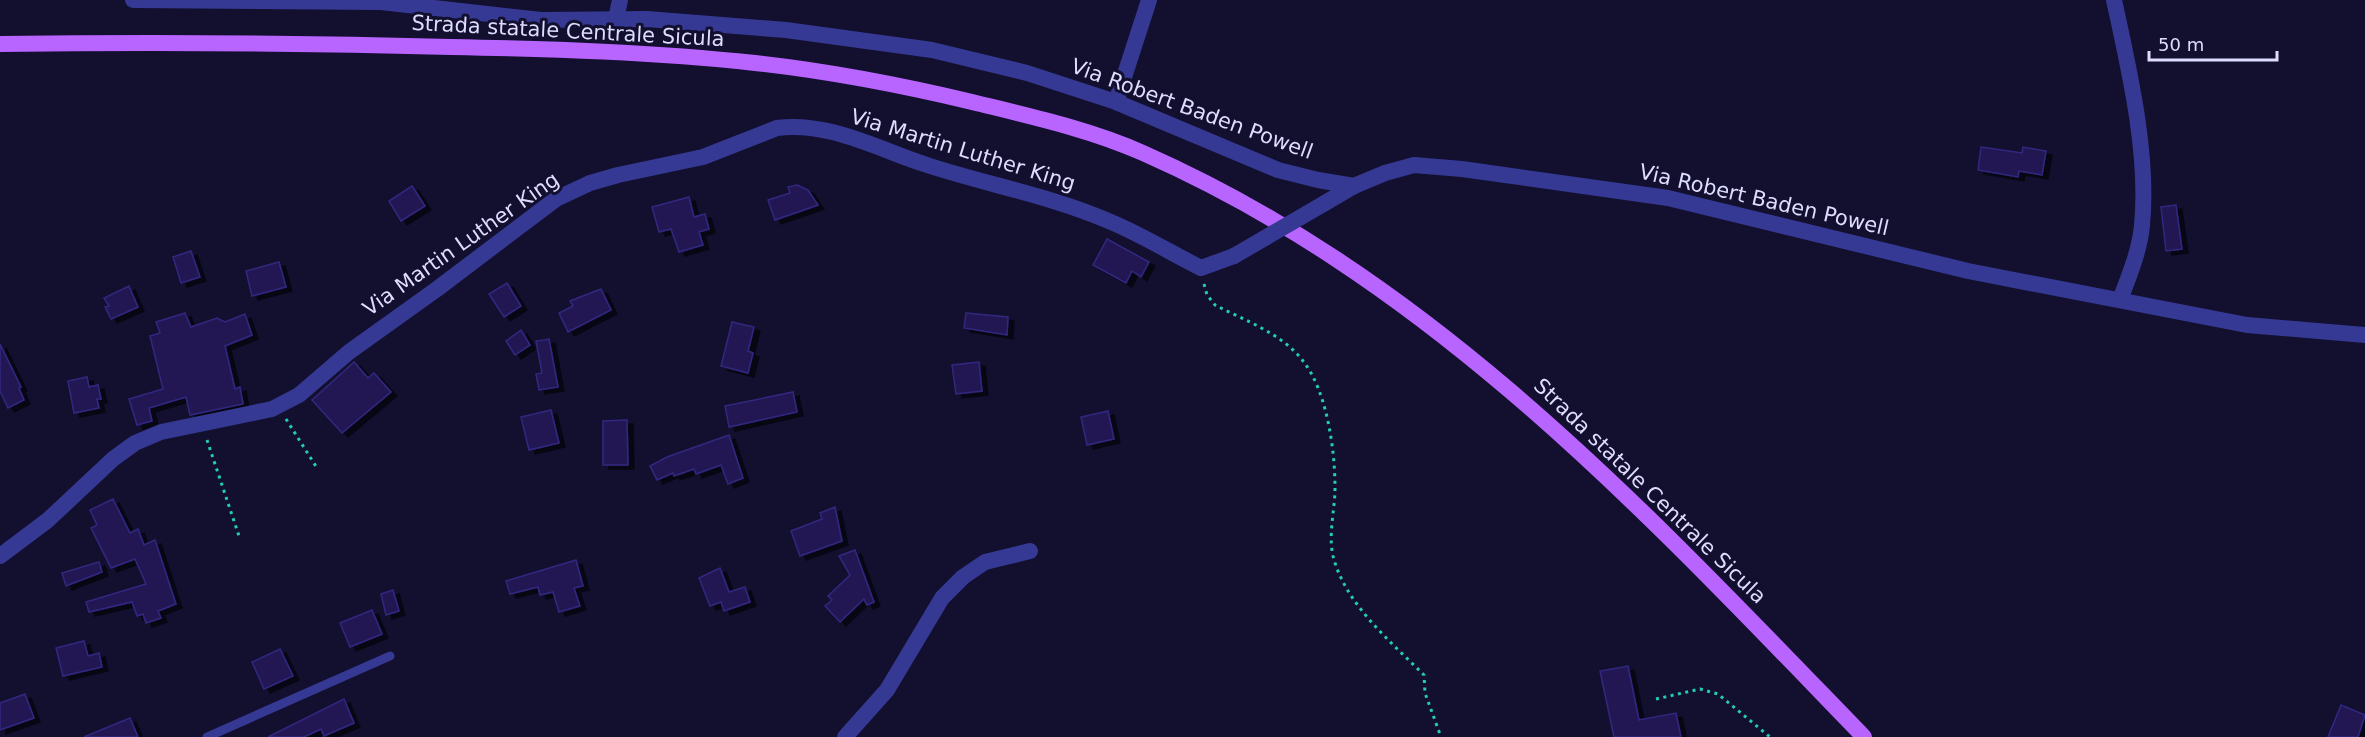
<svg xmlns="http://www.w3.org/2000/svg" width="2365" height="737" font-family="'DejaVu Sans',sans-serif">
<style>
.building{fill:#201952;stroke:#322880;stroke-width:1.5;filter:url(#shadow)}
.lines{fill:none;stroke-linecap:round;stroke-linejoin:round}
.path{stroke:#23cdb5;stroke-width:3;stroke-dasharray:3 4.5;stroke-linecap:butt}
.service{stroke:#353993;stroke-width:9}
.minor{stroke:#353993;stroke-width:16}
.primary{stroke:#b864ff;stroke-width:16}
.minor-bridge{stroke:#353993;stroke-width:16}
.labels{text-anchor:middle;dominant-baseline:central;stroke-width:6;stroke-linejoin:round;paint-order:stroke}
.street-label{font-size:21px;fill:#deddff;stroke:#120f2f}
</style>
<defs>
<filter id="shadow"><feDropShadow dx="6" dy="4" stdDeviation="0" flood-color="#0009"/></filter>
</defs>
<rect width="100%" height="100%" fill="#120f2f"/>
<g class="building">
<path d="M1981 147 2022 153 2023 147 2046 151 2042 175 2019 171 2018 177 1978 170Z"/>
<path d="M797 185 808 190 818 205 775 220 768 200 790 193 788 187Z"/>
<path d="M412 186 425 206 401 221 389 201Z"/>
<path d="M689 197 694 217 705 214 709 229 699 232 703 245 679 252 671 229 659 232 652 207Z"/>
<path d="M2176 205 2182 249 2166 251 2161 207Z"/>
<path d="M1107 239 1149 262 1141 277 1132 271 1126 283 1093 265Z"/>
<path d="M191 251 200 277 181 283 173 257Z"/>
<path d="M279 262 286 287 252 296 246 271Z"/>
<path d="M507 283 521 306 504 317 489 294Z"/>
<path d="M129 286 138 307 111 319 105 307 109 306 104 298Z"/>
<path d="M601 289 611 310 568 332 559 313 573 306 570 301Z"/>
<path d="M185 313 191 327 217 318 225 322 245 314 252 335 225 346 235 389 240 387 243 404 190 415 186 397 149 408 152 421 137 425 129 399 163 389 150 336 160 333 156 322Z"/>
<path d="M966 313 1008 317 1007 335 964 328Z"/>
<path d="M732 322 754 327 748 351 753 353 748 373 721 366Z"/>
<path d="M521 330 530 345 515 355 506 341Z"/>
<path d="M549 339 558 387 539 390 536 374 542 373 536 341Z"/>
<path d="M0 344 21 387 19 388 24 400 8 408 0 391Z"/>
<path d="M354 362 368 378 374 373 391 392 342 433 312 400Z"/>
<path d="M979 362 982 391 956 394 952 365Z"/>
<path d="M87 377 89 387 98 385 101 399H97L99 408 74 413 68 381Z"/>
<path d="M793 392 797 412 729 427 725 406Z"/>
<path d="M551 410 559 443 529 450 521 417Z"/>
<path d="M1108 411 1114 439 1087 445 1081 417Z"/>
<path d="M627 420 628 465H603V421Z"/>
<path d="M729 435 743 478 728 484 721 465 696 474 694 469 674 476 673 473 657 480 650 466 667 457Z"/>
<path d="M113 499 130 533 138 529 144 545 155 540 176 604 158 611 161 618 146 623 143 614 137 616 132 602 89 612 86 602 146 584 135 559 111 568 91 528 97 525 90 510Z"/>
<path d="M835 507 842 541 800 556 791 531 822 519 820 513Z"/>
<path d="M855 550 874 602 867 605 864 599 840 622 825 606 832 600 828 596 850 575 839 556Z"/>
<path d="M576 560 583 586 574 588 580 606 559 612 553 592 540 595 538 587 510 594 506 581Z"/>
<path d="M99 562 102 572 66 586 62 573Z"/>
<path d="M720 568 729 592 745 587 750 602 724 611 721 602 710 606 699 578Z"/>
<path d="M393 590 399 611 386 615 381 594Z"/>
<path d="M372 610 382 634 350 647 340 623Z"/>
<path d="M84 641 88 656 99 653 102 667 63 676 56 648Z"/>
<path d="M280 649 293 676 264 689 252 662Z"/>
<path d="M1628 666 1639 720 1676 713 1681 737H1614L1600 671Z"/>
<path d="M25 694 34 718 0 730V703Z"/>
<path d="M344 699 354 723 324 736 321 729 304 737H268Z"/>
<path d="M2341 705 2365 715 2358 737H2328Z"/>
<path d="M130 718 138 737H84Z"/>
</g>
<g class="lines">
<g class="path">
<path d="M1204 284 1207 295 1215 305C1244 320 1283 334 1303 361 1327 391 1335 450 1335 488 1335 510 1328 534 1333 556 1345 604 1391 642 1424 675L1425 693 1441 737"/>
<path d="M286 419 317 468"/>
<path d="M207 440 240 539"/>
<path d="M1656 699 1700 689 1718 694 1770 737"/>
</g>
<path class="service" d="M207 737 390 656"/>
<g class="minor">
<path d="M133 0 381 2 541 20 647 19 786 30 932 50 1027 73 1116 102 1278 170 1318 180 1354 186 1385 173 1414 165 1462 169 1668 198 1968 271 2247 325 2365 335"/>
<path d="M2114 0C2129 69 2149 154 2142 225 2140 250 2129 276 2120 300"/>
<path d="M616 19 620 0"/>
<path d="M1116 102 1149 0"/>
<path d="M1325 203 1354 186"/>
<path d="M0 556 48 520 113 459 135 443 161 432 272 409 299 395 349 352 437 289 556 199 590 183 618 175 703 157 777 128C828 121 880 150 927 165 988 185 1052 196 1111 222 1142 235 1171 253 1201 268L1234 256"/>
<path d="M845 737 887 690 942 598 963 577 985 562 1030 551"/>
</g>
<path class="primary" d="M0 44C151 42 301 43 451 47 553 49 654 52 755 63 828 71 901 85 972 102 1029 116 1089 129 1143 153 1435 282 1647 513 1864 737"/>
<path class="minor-bridge" d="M1234 256 1325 203"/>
</g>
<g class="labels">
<g class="street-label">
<text transform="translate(568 31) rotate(3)">Strada statale Centrale Sicula</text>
<text transform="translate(1192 109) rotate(20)">Via Robert Baden Powell</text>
<text transform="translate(963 150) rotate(17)">Via Martin Luther King</text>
<text transform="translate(1764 200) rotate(13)">Via Robert Baden Powell</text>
<text transform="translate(461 244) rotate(-35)">Via Martin Luther King</text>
<text transform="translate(1650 491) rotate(44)">Strada statale Centrale Sicula</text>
</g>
</g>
<path d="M2149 51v9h128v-9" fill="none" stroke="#deddff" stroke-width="3"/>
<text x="2158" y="51" font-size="18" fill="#deddff" stroke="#120f2f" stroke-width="4.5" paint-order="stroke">50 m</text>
</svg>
